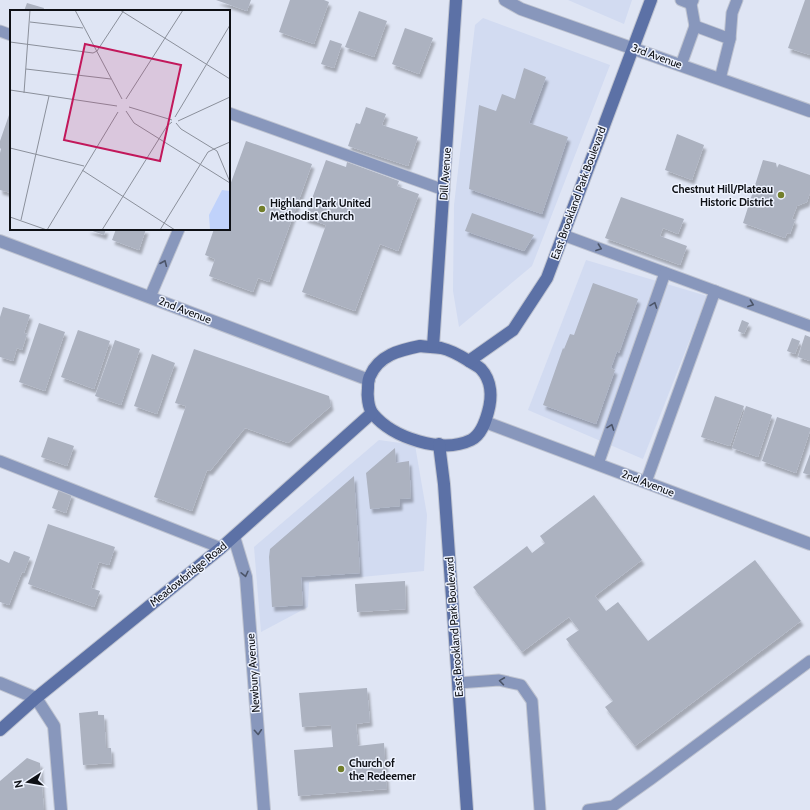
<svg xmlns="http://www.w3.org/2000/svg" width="810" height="810" font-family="Cabin,sans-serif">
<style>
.built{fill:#d2dbf1}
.building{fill:#acb2c0;filter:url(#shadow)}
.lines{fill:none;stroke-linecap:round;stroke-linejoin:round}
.lane-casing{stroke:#bec3d0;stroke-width:13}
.street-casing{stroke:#bec3d0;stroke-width:14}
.secondary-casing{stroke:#bec3d0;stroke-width:14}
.lane{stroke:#8897bc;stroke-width:11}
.street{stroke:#8897bc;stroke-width:12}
.secondary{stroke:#5c71a6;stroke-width:12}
.oneway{stroke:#4b5468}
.poi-dot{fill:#727e2b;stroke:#edf2fe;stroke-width:1.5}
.labels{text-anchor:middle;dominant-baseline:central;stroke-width:3;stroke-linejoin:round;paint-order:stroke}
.street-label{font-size:11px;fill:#0e1015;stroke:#edf2fe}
.poi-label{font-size:11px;font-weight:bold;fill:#0e1015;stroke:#edf2fe;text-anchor:start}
.inset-road{fill:none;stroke:#8b909b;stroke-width:1}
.view{fill:#c2185b;fill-opacity:0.15;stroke:#c2185b;stroke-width:2}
.inset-edge{fill:none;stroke:#0e1015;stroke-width:2}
</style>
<defs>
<filter id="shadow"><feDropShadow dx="2.5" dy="4.5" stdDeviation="1" flood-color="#0004"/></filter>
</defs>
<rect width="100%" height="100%" fill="#dfe5f4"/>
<g class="built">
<path d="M568 0H632L624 24Z"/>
<path d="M483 18 610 65 532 266 459 327 453 291 454 205 475 25Z"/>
<path d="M586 260 707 296 643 459 528 410Z"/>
<path d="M379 440 415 445 427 515 424 571 309 582 308 607 261 632 254 547Z"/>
</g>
<g class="building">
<path d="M216 0H251L247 11Z"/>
<path d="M290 0H324L329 2 314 44 279 32Z"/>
<path d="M805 0H810V55L788 48Z"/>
<path d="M27 3 44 8 43 11H24Z"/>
<path d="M359 11 387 21 374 57 345 47Z"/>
<path d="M405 28 433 38 419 74 392 64Z"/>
<path d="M330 40 342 44 334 68 321 64Z"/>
<path d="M524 68 546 77 529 123 568 137 542 214 469 189 479 105 496 111 502 94 515 99Z"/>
<path d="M366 107 386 114 382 125 418 137 408 166 348 146 356 123 360 124Z"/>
<path d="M9 115 11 116V193L0 190V153L1 149 0 148V141Z"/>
<path d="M677 134 704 145 692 180 665 170Z"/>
<path d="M246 141 312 164 269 282 258 278 253 292 209 276 215 259 205 255 214 229H229V188Z"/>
<path d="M326 160 346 167 347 162 399 181 397 186 419 194 398 251 380 244 355 311 302 292 326 225 305 218Z"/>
<path d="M763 160 776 163 777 168 779 164 810 175V193L807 202 797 206 792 219 795 220 790 234 787 233 785 238 743 223Z"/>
<path d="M621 197 684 219 678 234 663 228 660 236 687 246 680 265 605 238Z"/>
<path d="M472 213 534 235 524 251 465 231Z"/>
<path d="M87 229H106L104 235Z"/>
<path d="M116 229H146L139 250 112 240Z"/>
<path d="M593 283 638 299 619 353 617 351 611 368 615 370 596 424 543 405 563 348 564 349 570 334 574 335Z"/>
<path d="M3 307 30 315 24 333 27 334 22 350 17 348 13 361 0 357V317Z"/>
<path d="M742 320 749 323 744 334 738 331Z"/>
<path d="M39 323 65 332 45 391 19 382Z"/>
<path d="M78 330 110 341 94 389 61 377Z"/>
<path d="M805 335 810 337V361L798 357Z"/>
<path d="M792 338 800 341 795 354 787 351Z"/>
<path d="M115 340 140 349 121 405 95 396Z"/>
<path d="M194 349 329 396 331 406 288 443 245 428 210 471 207 470 192 511 154 497 186 406 175 403Z"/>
<path d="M152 354 175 363 157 414 134 406Z"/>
<path d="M715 396 744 406 730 446 701 437Z"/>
<path d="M746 406 772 415 758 457 732 448Z"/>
<path d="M777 417 810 428V431L796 473 762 461Z"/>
<path d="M48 437 74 446 67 466 41 457Z"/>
<path d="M395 448 396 463 409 461 411 498 400 499V506L370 509 366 473Z"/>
<path d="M810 454V475L803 473Z"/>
<path d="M354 476 360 573 301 577 303 605 272 607 269 557 270 549Z"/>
<path d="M59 489 72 494 66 513 52 508Z"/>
<path d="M594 495 642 560 595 596 606 611 618 602 648 641 755 560 801 621 635 746 605 707 613 701 566 639 579 630 569 617 522 652 473 587 527 546 532 553 545 543 540 536Z"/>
<path d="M48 524 115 547 109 565 99 562 91 588 100 591 94 607 28 584Z"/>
<path d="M14 551 30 557 24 573 22 572 9 605 0 602V559L9 563Z"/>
<path d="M405 581 406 609 357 612 355 584Z"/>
<path d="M367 688 370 722 356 724 358 744V746L384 743 387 789 298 796 294 750 333 747 331 725 302 727 299 693Z"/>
<path d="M98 711V715H104L106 748H111L112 763 83 765 79 713Z"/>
<path d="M27 758 40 763 44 810H0V781Z"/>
</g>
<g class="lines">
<defs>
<g id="lane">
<path d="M681 0 691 4"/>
<path d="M693 0 691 4 695 26"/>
<path d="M0 31 11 35"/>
<path d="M730 39 732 13 737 0"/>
<path d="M681 65 695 26 730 39 720 79"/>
<path d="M229 113 444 190"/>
<path d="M563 235 810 326"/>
<path d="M150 297 179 229"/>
<path d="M0 461 221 548"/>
<path d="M598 464 665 273"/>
<path d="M646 482 715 291"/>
<path d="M458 683 499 680 521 685 532 701 540 810"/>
<path d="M588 810 613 806 651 779 810 661"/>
</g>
<g id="street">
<path d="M505 0 521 9 810 111"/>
<path d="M0 241 369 380"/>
<path d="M485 422 810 544"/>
<path d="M234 537 246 577 264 810"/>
<path d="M0 683 36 698 54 726 61 810"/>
</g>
<g id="secondary">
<path d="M420 346C427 347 434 347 441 348 450 350 461 356 469 361 473 364 478 366 481 369 492 381 492 398 488 412 485 423 481 435 471 440 442 454 393 438 373 414 368 408 367 395 368 388 368 384 368 379 370 376 379 355 400 350 420 346Z"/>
<path d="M433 347 456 0"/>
<path d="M469 361 513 330 547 278 651 0"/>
<path d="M439 444 444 484 467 810"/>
<path d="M0 730 36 698 221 548 372 413"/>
</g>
</defs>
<use href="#lane" class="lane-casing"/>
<use href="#street" class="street-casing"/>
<use href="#secondary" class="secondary-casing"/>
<use href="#lane" class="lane"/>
<use href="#street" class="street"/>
<use href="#secondary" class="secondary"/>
</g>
<defs><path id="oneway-chevron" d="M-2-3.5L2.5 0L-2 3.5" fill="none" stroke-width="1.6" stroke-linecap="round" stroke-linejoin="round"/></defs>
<g class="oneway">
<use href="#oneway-chevron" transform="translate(599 248) rotate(20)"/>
<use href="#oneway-chevron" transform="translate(164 263) rotate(-67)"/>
<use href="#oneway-chevron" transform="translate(751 304) rotate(20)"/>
<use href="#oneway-chevron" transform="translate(654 305) rotate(-70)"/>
<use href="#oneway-chevron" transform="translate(611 427) rotate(-70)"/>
<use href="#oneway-chevron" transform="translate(245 574) rotate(77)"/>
<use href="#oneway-chevron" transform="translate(502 681) rotate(-172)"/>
<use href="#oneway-chevron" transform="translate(258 732) rotate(86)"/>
</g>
<g class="poi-dot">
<circle cx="781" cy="195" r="4"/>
<circle cx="262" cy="209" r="4"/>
<circle cx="341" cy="769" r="4"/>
</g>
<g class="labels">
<g class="street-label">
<text transform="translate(657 56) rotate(20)">3rd Avenue</text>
<text transform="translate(445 174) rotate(-86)">Dill Avenue</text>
<text transform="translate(578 193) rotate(-70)">East Brookland Park Boulevard</text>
<text transform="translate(185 310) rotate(21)">2nd Avenue</text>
<text transform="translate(648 483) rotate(21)">2nd Avenue</text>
<text transform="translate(188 574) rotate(-39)">Meadowbridge Road</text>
<text transform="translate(454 627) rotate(-94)">East Brookland Park Boulevard</text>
<text transform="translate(253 673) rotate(-94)">Newbury Avenue</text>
</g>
<g class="poi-label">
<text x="773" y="189" text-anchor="end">Chestnut Hill/Plateau<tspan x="773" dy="13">Historic District</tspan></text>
<text x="270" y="203">Highland Park United<tspan x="270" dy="13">Methodist Church</tspan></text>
<text x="349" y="763">Church of<tspan x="349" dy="13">the Redeemer</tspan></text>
</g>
</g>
<g transform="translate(10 10)">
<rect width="220" height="220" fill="#dfe5f4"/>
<path d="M212 180 220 181V220H200L199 205Z" fill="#c0d2fb"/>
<path class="inset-road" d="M65 0 112 89M110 0 220 69M20 12 73 18M0 32 83 43 87 41 114 0M16 59 101 69M0 80 107 96M14 83 20 0M116 89 173 0M119 97 162 110M116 101 124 113 220 173M165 107 220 15M168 111 220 87M166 113 171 119 207 141 220 172M0 138 74 156M204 139 220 132M72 160 165 220M0 207 37 220M11 210 39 86M37 220 108 102M92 220 157 116 162 112M150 220 198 142 204 139"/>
<path class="view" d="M75 34 171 55 150 151 54 130Z"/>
<rect width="220" height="220" class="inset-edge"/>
</g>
<g transform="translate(28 782) rotate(258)" stroke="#edf2fe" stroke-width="3" paint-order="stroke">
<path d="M0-3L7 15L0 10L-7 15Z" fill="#0e1015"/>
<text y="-6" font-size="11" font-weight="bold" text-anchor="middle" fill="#0e1015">N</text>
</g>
</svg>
